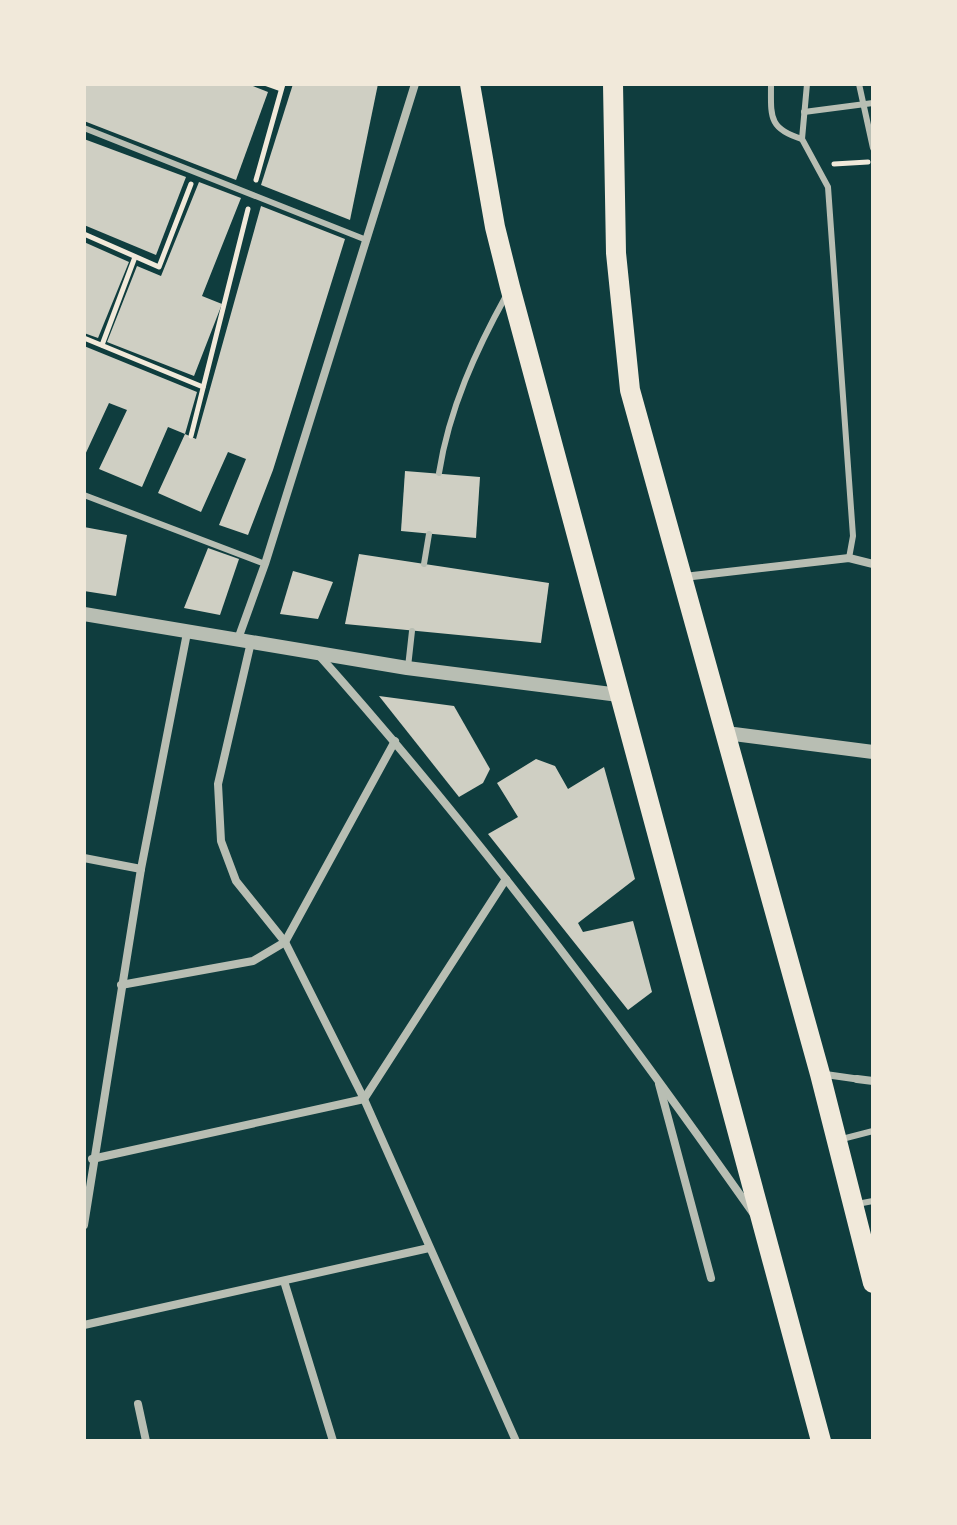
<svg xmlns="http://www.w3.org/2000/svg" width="957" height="1525" font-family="Helvetica,sans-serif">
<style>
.building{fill:#cfcfc3}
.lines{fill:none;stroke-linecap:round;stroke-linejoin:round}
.path{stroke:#f1e9da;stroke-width:5}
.service{stroke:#b8beb3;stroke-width:6}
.pedestrian{stroke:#b8beb3;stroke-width:7}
.minor{stroke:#b8beb3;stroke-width:8}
.tertiary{stroke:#b8beb3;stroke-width:14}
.primary{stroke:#f1e9da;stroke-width:20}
</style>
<rect width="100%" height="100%" fill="#0f3d3e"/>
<g class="building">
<path d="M84 84H248L268 92 236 180 84 121Z"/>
<path d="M293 84H378L350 220 261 185Z"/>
<path d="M84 139 186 177 156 255 84 225Z"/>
<path d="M199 182 241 198 202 296 222 304 194 376 107 342 137 266 161 276Z"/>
<path d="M261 206 345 239 273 470 248 535 219 525 246 459 228 452 201 512 158 493 185 434 196 439Z"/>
<path d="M84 242 129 262 98 338 84 333Z"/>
<path d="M84 346 197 392 185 434 168 427 142 487 99 469 127 410 109 403 84 457Z"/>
<path d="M405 471 480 477 476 538 401 531Z"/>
<path d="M84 527 127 535 116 596 84 591Z"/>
<path d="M208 548 239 559 220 615 184 608Z"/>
<path d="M359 554 549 583 541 643 345 624Z"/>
<path d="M293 571 333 582 318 619 280 614Z"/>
<path d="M379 696 454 706 490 769 483 783 459 797Z"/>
<path d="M536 759 555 766 568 789 604 767 635 879 578 923 583 932 633 921 652 992 628 1010 488 834 518 817 497 783Z"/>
</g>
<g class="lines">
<g class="path">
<path d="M267 84 281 89"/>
<path d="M834 164 868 162"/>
<path d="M256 180 283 84"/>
<path d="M84 234 159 267 191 184"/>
<path d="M84 338 203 387"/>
<path d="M102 345 135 257"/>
<path d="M191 436 248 209"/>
</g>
<g class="service">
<path d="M771 84C771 116 768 129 802 139"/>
<path d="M807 84 802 139 828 187 853 536 849 558"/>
<path d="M859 84 873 148"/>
<path d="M804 112 873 103"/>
<path d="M84 128 364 239"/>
<path d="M439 473C449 409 476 350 507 294"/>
<path d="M84 495 265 564"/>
<path d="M424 564 429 534"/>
<path d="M408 667 412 631"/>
<path d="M842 1139 873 1131"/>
<path d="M857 1204 873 1201"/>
</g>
<path class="pedestrian" d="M822 1074 857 1079"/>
<g class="minor">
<path d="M684 577 849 558 873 564"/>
<path d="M238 639 265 564 415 84"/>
<path d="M251 642 218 784 221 841 236 881 285 942 364 1099 516 1441"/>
<path d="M317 653C475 830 617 1020 753 1213"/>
<path d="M84 858 141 869"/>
<path d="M121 985 253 961 285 942 395 741"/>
<path d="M857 1079 873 1081"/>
<path d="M659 1084 711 1278"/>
<path d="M92 1159 364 1099 506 879"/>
<path d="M84 1225 141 869 187 633"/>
<path d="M284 1281 333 1441"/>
<path d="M84 1325 429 1248"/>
<path d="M138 1404 146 1441"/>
</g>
<g class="tertiary">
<path d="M84 614 407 668 619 695"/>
<path d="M726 733 873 752"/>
</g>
<g class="primary">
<path d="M470 84 495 227 510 287 821 1441"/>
<path d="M613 84 616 253 630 390 820 1074 873 1283"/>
</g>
</g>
<rect width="957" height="1525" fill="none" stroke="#f1e9da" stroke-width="172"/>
</svg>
